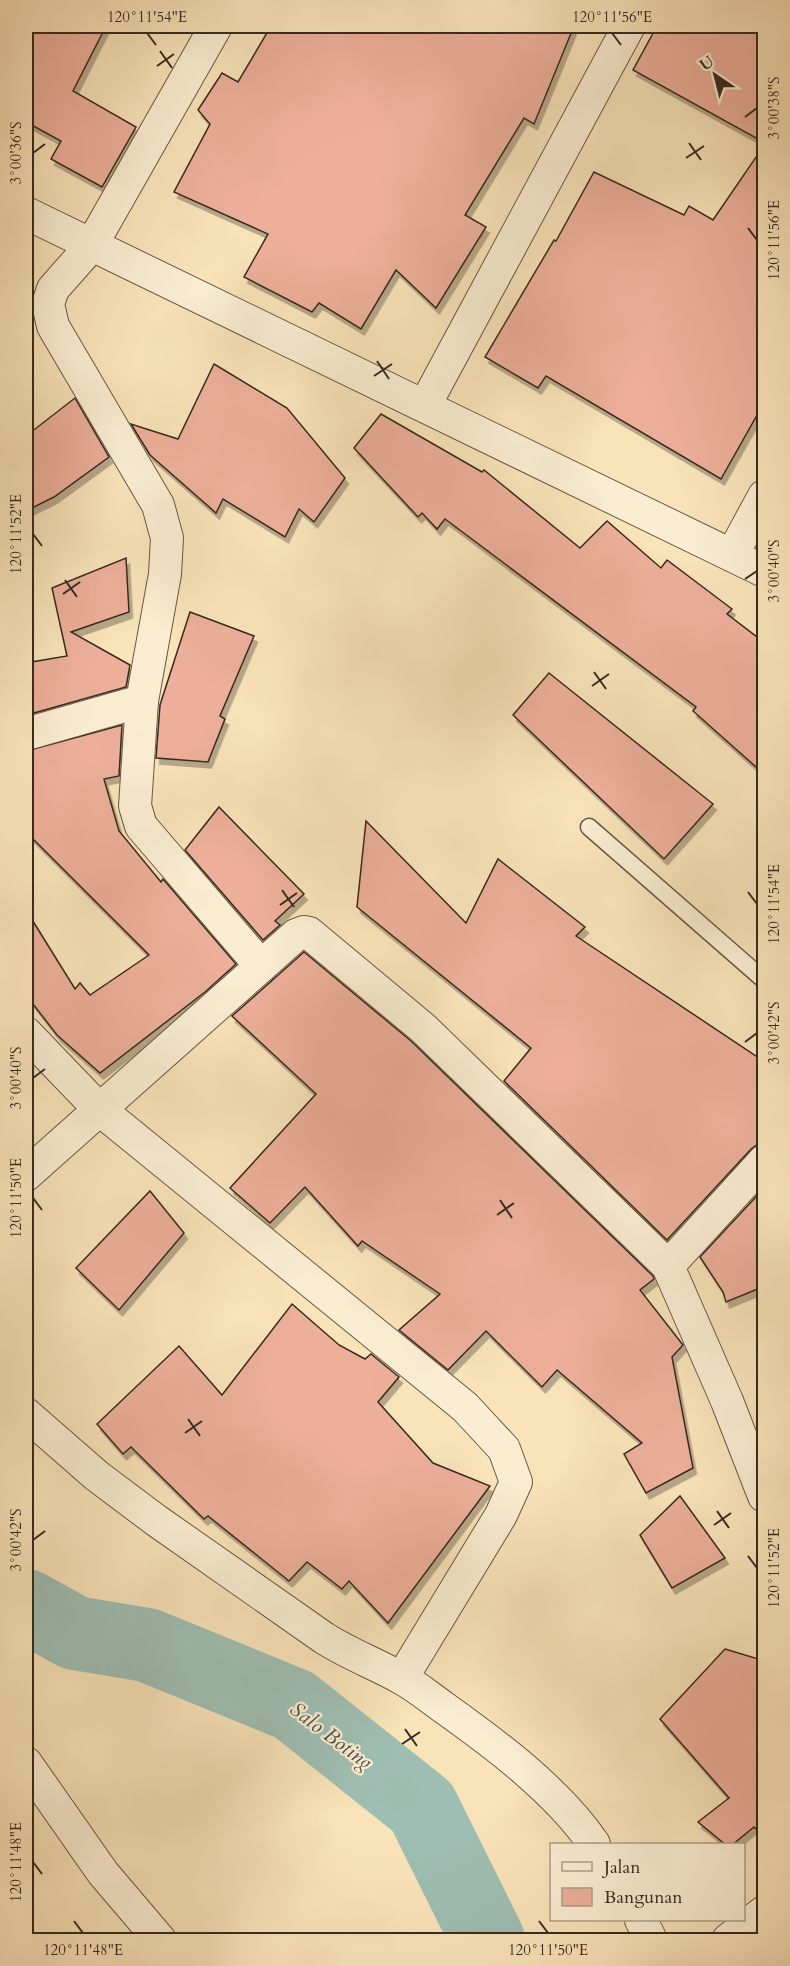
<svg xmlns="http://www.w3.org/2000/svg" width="790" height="1966" font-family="Cardo,serif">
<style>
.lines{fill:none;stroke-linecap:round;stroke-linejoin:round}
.river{stroke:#9ebeb3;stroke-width:74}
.building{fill:#edaf9a;stroke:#362a1f;stroke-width:1.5;filter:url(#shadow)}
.service-casing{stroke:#675846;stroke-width:19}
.minor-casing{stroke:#675846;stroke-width:34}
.service{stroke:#fbedd2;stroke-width:16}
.minor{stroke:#fbedd2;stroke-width:32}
.ticks{fill:none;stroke:#362a1f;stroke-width:2}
.labels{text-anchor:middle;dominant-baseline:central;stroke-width:4.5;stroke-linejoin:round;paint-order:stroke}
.water-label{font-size:21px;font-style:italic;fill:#504f44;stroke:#fbedd2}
.neatline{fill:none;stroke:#362a1f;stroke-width:2}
.ticks-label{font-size:15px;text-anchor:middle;fill:#362a1f}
</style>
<defs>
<filter id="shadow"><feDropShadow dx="3.5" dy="6" stdDeviation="0" flood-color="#0004"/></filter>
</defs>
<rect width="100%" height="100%" fill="#f9e3b9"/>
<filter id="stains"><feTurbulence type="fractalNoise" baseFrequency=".00333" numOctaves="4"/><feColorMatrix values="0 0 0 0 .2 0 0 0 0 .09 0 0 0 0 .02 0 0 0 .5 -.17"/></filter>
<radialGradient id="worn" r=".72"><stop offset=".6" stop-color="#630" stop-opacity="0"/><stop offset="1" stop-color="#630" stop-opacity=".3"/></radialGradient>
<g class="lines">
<path class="river" d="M26 1606 75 1633 147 1645 294 1705 422 1807 488 1940"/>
</g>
<g class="building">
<path d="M26 26H106L73 91 136 127 102 187 51 159 61 141 26 122Z"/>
<path d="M271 26H574L534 124 524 118 465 215 486 227 436 308 396 270 361 329 319 303 312 312 244 277 268 234 174 192 210 124 198 110 222 73 238 82Z"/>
<path d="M657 26H739L765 37V143L633 70Z"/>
<path d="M765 144V401L721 479 546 376 538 388 485 357 554 240 556 241 594 172 684 215 689 206 713 220Z"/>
<path d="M214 364 287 408 345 478 314 522 299 509 285 537 223 499 216 513 150 455 131 424 178 439Z"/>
<path d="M75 398 109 457 54 497 26 511V436Z"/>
<path d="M381 414 482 472 484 470 580 548 607 521 661 568 667 560 732 609 727 614 765 643V775L693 711 696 707 445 519 437 529 422 513 418 517 354 448Z"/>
<path d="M126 558 129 612 71 632 130 665 126 687 34 713 26 688V663L67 656 52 588Z"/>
<path d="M190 612 254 636 220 716 225 719 208 762 156 758 160 705Z"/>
<path d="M549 673 713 804 664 859 513 715Z"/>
<path d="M122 725 119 776 104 779 119 831 161 882 163 879 236 964 205 992 100 1073 57 1035 26 995V910L75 989 80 983 90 995 149 955 26 832V751Z"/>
<path d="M219 807 304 894 275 921 280 925 263 940 185 850Z"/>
<path d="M366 821 466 923 498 859 585 927 576 936 765 1062V1143L758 1144 751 1149 667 1240 504 1081 531 1048 357 907Z"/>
<path d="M304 952 411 1041 653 1276 654 1279 640 1290 683 1345 672 1357 693 1468 646 1493 624 1454 642 1443 557 1370 542 1387 486 1331 448 1370 399 1330 440 1294 362 1241 358 1246 305 1187 270 1223 230 1188 316 1094 232 1016Z"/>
<path d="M765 1187V1286L726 1302 723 1292 700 1257Z"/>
<path d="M150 1191 184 1233 119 1310 76 1268Z"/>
<path d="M292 1304 339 1345 365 1359 371 1354 399 1377 378 1402 433 1463 490 1486 388 1623 349 1581 342 1589 307 1562 289 1581 208 1516 204 1519 131 1447 123 1454 97 1424 179 1346 222 1395Z"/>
<path d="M680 1496 725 1558 672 1588 640 1535Z"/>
<path d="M725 1649 765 1661V1838L754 1827 732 1845H726L698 1822 729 1798 660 1719Z"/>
</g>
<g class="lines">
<defs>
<path id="service" d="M589 827 764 980"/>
<g id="minor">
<path d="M216 26 91 246 53 289 48 304 53 326 158 505 167 538 165 574 142 701 135 806 141 826 261 966"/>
<path d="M26 213 764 571"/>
<path d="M425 405 629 26"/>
<path d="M732 555 764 496"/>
<path d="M26 734 142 701"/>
<path d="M26 1033 99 1109 465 1407 504 1449 516 1482 501 1515 402 1678"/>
<path d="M26 1175 296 935 304 932 309 933 423 1028 668 1266 727 1401 764 1496"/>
<path d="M668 1266 764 1161"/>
<path d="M26 1414 97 1476 157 1521 324 1638C349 1654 376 1664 401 1678 416 1686 429 1697 443 1707 495 1744 558 1791 594 1844"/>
<path d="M26 1763 103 1873 160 1940"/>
<path d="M641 1920 651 1940"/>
<path d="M728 1940 764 1912"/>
</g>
</defs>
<use href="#service" class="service-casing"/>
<use href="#minor" class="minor-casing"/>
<use href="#service" class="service"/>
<use href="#minor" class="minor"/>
</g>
<path class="ticks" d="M147 33 156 45M612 33 621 45M160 51 172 68M157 66 174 54M745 117 757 108M689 143 701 160M33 153 45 144M686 158 704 146M748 228 757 240M377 361 389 379M374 376 392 364M33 534 42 546M745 579 757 571M65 580 77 597M63 594 80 582M594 672 606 689M592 686 609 674M282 890 294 907M748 892 757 904M280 905 297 893M745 1042 757 1033M33 1078 45 1069M33 1198 42 1210M500 1200 512 1218M497 1215 514 1203M188 1419 200 1436M185 1433 202 1421M717 1511 729 1528M714 1525 731 1513M33 1540 45 1531M748 1556 757 1568M405 1729 417 1746M402 1744 420 1732M33 1862 42 1874M74 1921 83 1933M539 1921 548 1933"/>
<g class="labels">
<g class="water-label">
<text transform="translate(331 1736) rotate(37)">Salo Boting</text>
</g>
</g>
<rect width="790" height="1966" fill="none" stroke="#f9e3b9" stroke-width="66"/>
<rect x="550" y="1843" width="195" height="78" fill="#fbedd2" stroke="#ac9f8a" stroke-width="1.5"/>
<rect x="562" y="1862" width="30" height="9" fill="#fbedd2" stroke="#ac9f8a" stroke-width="1.5"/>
<text x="604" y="1873" font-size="18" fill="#362a1f">Jalan</text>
<rect x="562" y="1888" width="30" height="18" fill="#edaf9a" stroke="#ac9f8a" stroke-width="1.5"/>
<text x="604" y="1903" font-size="18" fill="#362a1f">Bangunan</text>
<g transform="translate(715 75) rotate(325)" stroke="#fbedd2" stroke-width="4.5" paint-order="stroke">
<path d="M0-4.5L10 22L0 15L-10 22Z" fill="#362a1f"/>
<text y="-9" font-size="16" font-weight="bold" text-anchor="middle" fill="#362a1f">U</text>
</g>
<rect x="33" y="33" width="724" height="1900" class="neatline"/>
<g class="ticks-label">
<text x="147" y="22">120°11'54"E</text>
<text x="612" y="22">120°11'56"E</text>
<text transform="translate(774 108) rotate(-90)" y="5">3°00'38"S</text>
<text transform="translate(16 153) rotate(-90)" y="5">3°00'36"S</text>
<text transform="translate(774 240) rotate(-90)" y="5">120°11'56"E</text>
<text transform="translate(16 534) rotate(-90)" y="5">120°11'52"E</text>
<text transform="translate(774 571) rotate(-90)" y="5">3°00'40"S</text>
<text transform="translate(774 904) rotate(-90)" y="5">120°11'54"E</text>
<text transform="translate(774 1033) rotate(-90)" y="5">3°00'42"S</text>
<text transform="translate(16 1078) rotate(-90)" y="5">3°00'40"S</text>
<text transform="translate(16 1198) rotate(-90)" y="5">120°11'50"E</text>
<text transform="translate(16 1540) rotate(-90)" y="5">3°00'42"S</text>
<text transform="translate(774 1568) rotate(-90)" y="5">120°11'52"E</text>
<text transform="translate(16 1862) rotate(-90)" y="5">120°11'48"E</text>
<text x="83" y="1955">120°11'48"E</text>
<text x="548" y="1955">120°11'50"E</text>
</g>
<rect width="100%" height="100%" filter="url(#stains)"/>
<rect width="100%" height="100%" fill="url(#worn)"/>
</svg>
